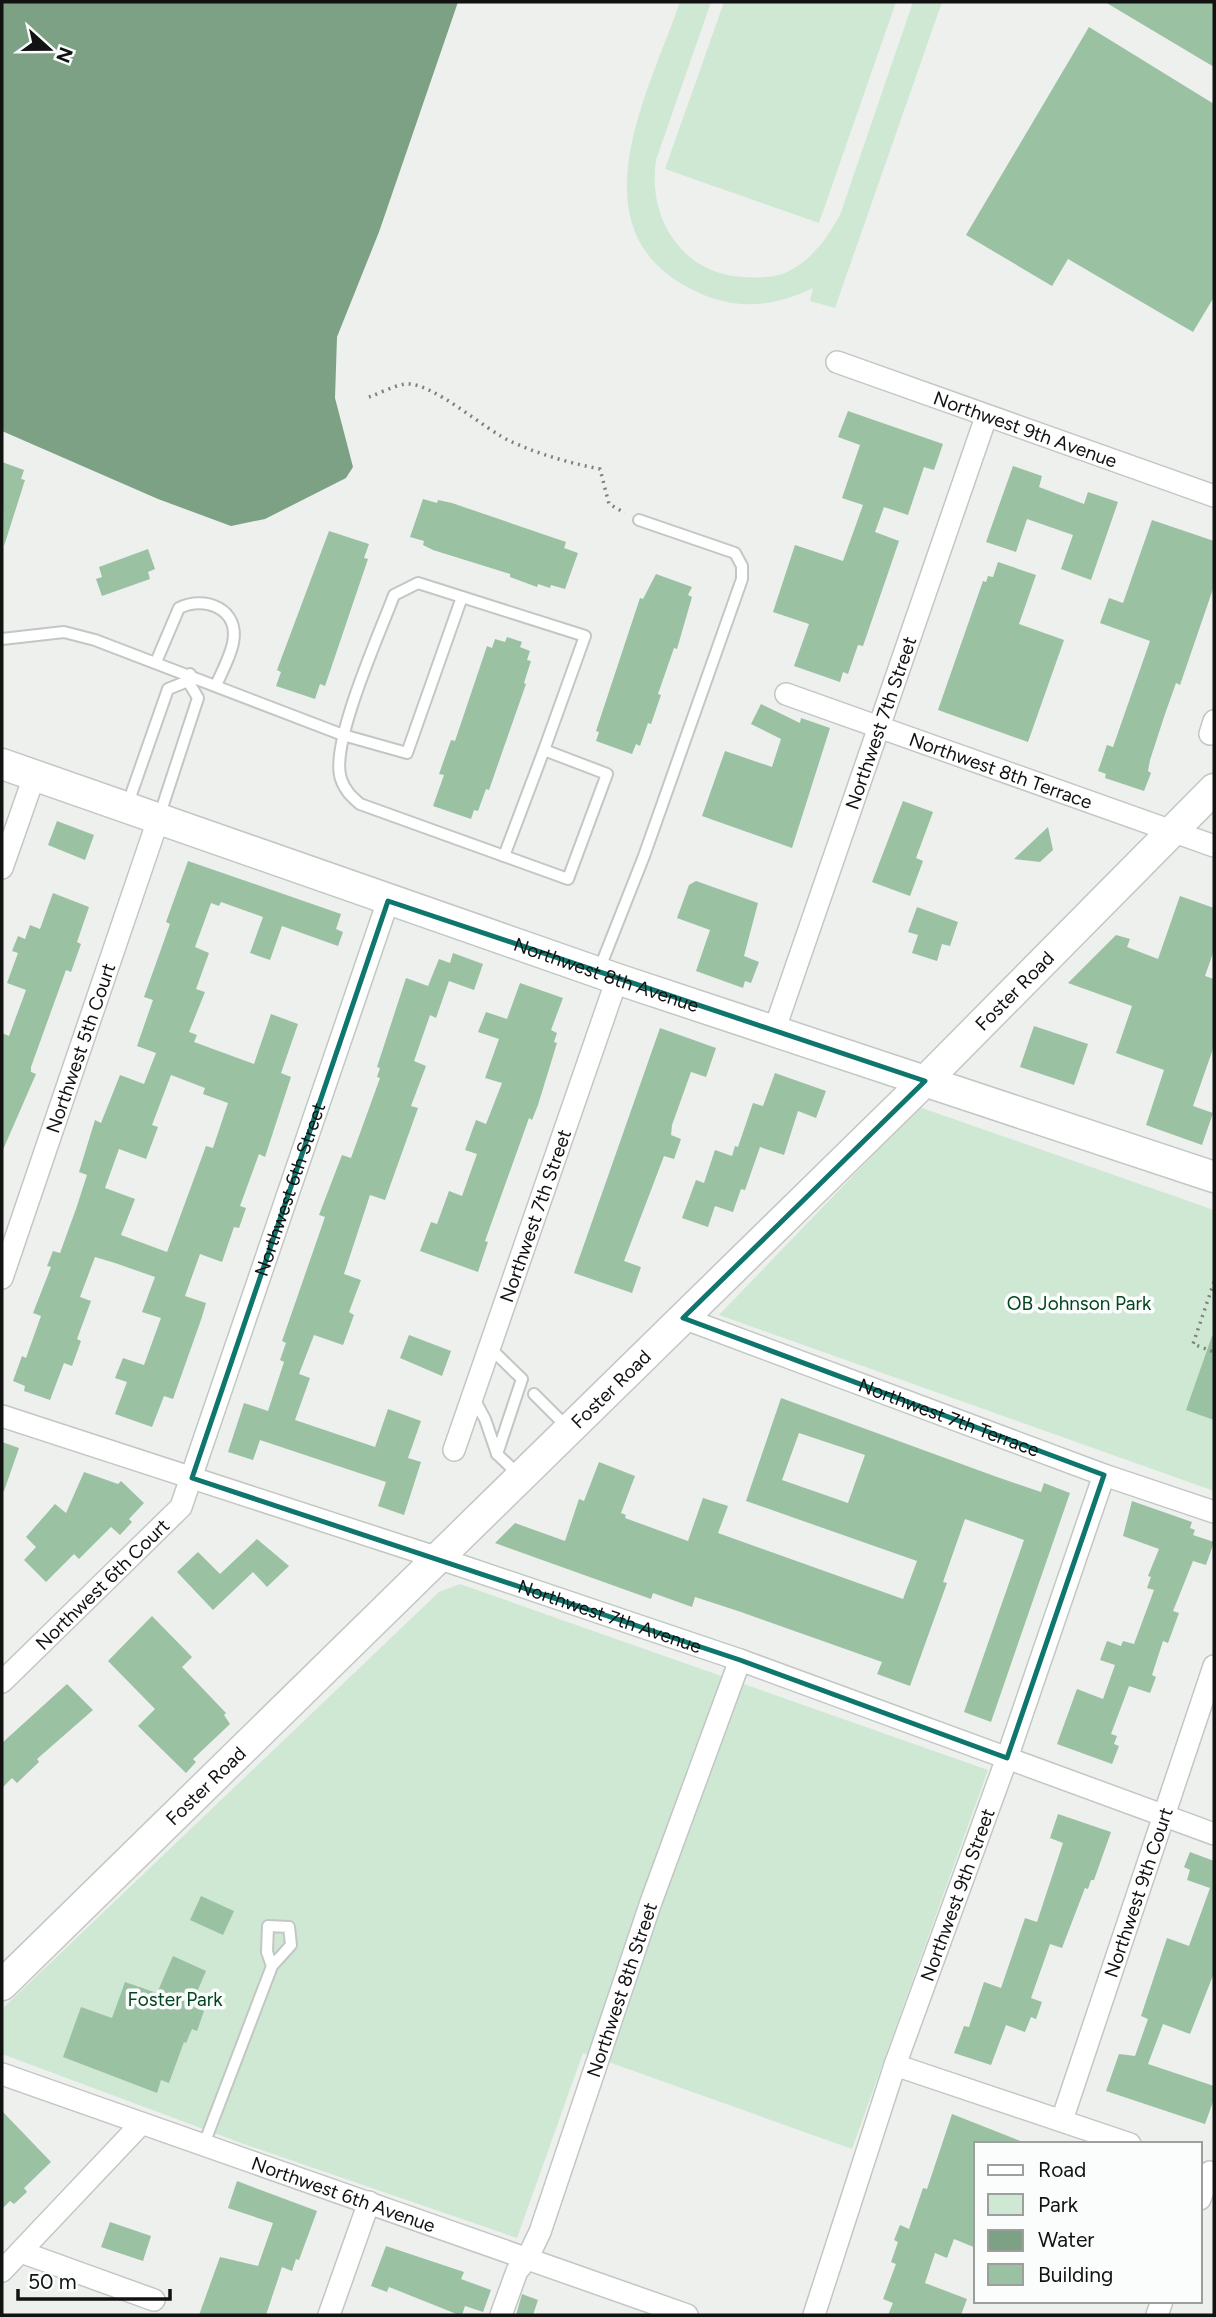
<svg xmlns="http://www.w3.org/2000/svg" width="1216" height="2317" font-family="Figtree,sans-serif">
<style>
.green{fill:#cfe8d4}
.water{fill:#7ca184}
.building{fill:#9bc1a3;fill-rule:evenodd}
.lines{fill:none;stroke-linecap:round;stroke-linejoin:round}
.lane-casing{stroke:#c3c7c4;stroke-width:14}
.street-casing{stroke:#c3c7c4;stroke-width:24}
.secondary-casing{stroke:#c3c7c4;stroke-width:33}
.path{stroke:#7f817f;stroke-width:3.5;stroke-dasharray:2 5;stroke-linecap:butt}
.lane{stroke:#fff;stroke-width:10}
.street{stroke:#fff;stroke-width:21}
.secondary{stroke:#fff;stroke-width:30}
.marked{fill:none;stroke:#0f766e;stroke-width:5;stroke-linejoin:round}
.labels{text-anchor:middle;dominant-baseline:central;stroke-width:7;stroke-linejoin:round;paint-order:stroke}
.street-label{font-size:19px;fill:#111211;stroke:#fafdfb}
.park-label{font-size:19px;fill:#03451f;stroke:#fafdfb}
</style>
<rect width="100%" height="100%" fill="#edf0ed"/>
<g class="green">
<path d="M680 2H711L656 160C647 218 682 274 743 277 758 278 778 278 791 270 814 257 827 238 840 215L913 2H942L835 308 810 301 813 288C773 307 736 311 695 291 571 232 648 94 680 2Z"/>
<path d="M724 2H896L819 223 665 169Z"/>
<path d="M919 1107 1214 1210V1491L719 1315Z"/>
<path d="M460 1584 988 1770 852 2149 583 2053 517 2238 241 2143 2 2054V2009L439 1592Z"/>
</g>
<path class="water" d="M2 2H458L379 232 337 337 335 398 353 467 346 478 265 519 231 526 158 499 2 431Z"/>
<g class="building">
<path d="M1105 2H1214V67Z"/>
<path d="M1089 27 1214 104V297L1193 332 1068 259 1052 286 966 235Z"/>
<path d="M848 411 943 444 934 470 924 467 908 515 884 507 875 532 899 541 863 646 858 645 848 674 843 672 840 682 794 666 809 624 773 612 795 545 843 561 863 505 842 498 860 445 838 437Z"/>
<path d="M2 462 24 470 21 479 25 480 4 546Z"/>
<path d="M1013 466 1042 476 1039 487 1084 504 1088 492 1118 502 1091 580 1061 569 1073 535 1027 519 1016 552 986 542Z"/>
<path d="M423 499 437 503 438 500 452 503 566 542 564 548 578 553 565 589 551 585 550 588 538 584 537 587 510 577V574L433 550 423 545 424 541 410 537Z"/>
<path d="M1152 520 1214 541V586L1180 685 1176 683 1165 714 1150 760 1148 771 1151 773 1144 791 1105 778 1106 774 1098 771 1107 745 1113 747 1150 641 1100 623 1109 598 1123 603Z"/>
<path d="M329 531 369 544 364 558 368 559 325 686 320 684 315 699 276 686 281 672 277 670Z"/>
<path d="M148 549 155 569 148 572 150 579 102 596 96 579 102 577 99 567Z"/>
<path d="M998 562 1036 575 1019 624 1064 640 1028 742 938 710 983 581 986 582 988 576 993 577Z"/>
<path d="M656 574 692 587 688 595 692 597 677 649 674 648 658 694 661 695 651 724 648 723 640 746 636 744 632 754 596 741 599 732 596 731 640 598 643 599Z"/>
<path d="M507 637 522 642 520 647 530 651 527 660 531 661 524 683 526 684 489 790 486 789 478 811 474 810 471 819 433 806 444 775 439 774 451 740 455 741 487 646 492 648 495 639 505 642Z"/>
<path d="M761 704 800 723 801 718 830 728 792 848 702 816 725 751 772 767 781 739 751 724Z"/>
<path d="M903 801 933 812 916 858 923 861 910 896 872 882Z"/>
<path d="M57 821 94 835 85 860 48 845Z"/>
<path d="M1048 827 1053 850 1040 862 1014 859Z"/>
<path d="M188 861 341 914 336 929 343 932 338 946 282 926 270 960 250 953 263 917 221 902 219 906 211 903 195 947 209 953 196 989 205 992 189 1032 197 1035 194 1042 254 1064 271 1014 298 1024 281 1073 291 1077 265 1157 259 1154 240 1206 246 1208 239 1228 234 1227 222 1262 200 1254 185 1296 206 1303 202 1317 173 1399 164 1396 152 1427 115 1414 127 1382 115 1378 123 1358 144 1365 161 1318 142 1312 155 1277 115 1263 95 1257 80 1297 91 1301 77 1339 81 1341 72 1366 64 1363 50 1400 24 1391 25 1386 13 1381 22 1356 26 1358 41 1316 33 1313 51 1267 47 1266 53 1251 60 1253 76 1209 87 1175 79 1172 95 1120 101 1123 120 1075 144 1084 156 1053 137 1046 153 1000 144 997 170 924 166 922ZM171 1075 205 1088 203 1094 228 1103 213 1148 206 1146 167 1252 121 1235 135 1199 105 1188 119 1149 146 1159 158 1127 152 1125Z"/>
<path d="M696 881 758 903 744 956 759 962 751 983 745 981 743 988 696 971 710 930 677 918 689 885Z"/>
<path d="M53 893 89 907 77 942 81 944 71 972 66 970 31 1067V1072L36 1074 2 1152V1033L9 1036 26 990 7 983 18 953 12 951 18 936 25 939 30 925 40 929Z"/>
<path d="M1180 896 1214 908V950L1205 976 1214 979V1046L1193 1106 1213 1113 1202 1145 1146 1125 1164 1070 1116 1053 1132 1006 1068 983 1116 935 1130 939 1127 947 1158 959Z"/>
<path d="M917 907 958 922 950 946 942 944 937 961 912 953 918 935 908 932Z"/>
<path d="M453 953 483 964 474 990 449 981 436 1018 430 1015 414 1061 426 1066 411 1106 418 1108 385 1200 370 1195 344 1274 361 1280 349 1312 354 1315 343 1345 314 1335 299 1374 310 1378 295 1420 375 1447 388 1409 421 1421 408 1458 421 1462 404 1515 378 1506 386 1482 260 1440 253 1460 228 1452 244 1403 268 1411 284 1362 280 1360 286 1343 282 1341 325 1217 319 1215 342 1155 351 1158 380 1078 377 1077 380 1068 377 1067 406 978 428 986 439 959 450 963Z"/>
<path d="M520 983 563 998 551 1030 557 1033 554 1042 557 1043 538 1105 532 1120 529 1118 485 1241 488 1242 478 1272 420 1251 431 1222 437 1224 449 1191 462 1196 477 1154 465 1150 476 1120 486 1124 502 1083 485 1078 499 1039 478 1032 486 1012 507 1019Z"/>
<path d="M1034 1026 1088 1044 1074 1085 1020 1067Z"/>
<path d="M660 1028 716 1048 706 1077 691 1072 672 1125 671 1135 681 1139 674 1159 664 1156 624 1261 641 1267 632 1293 574 1273Z"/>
<path d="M775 1073 826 1091 816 1118 798 1111 784 1155 760 1147 745 1190 741 1189 733 1212 715 1206 708 1227 682 1218 696 1180 704 1183 715 1150 732 1156 735 1146 738 1147 753 1103 763 1106Z"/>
<path d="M409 1335 451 1351 442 1376 400 1358Z"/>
<path d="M1212 1336H1214V1420L1186 1410Z"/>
<path d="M781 1398 997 1477 1041 1492 1044 1483 1070 1493 991 1722 964 1712 1024 1540 965 1519 943 1582 947 1583 910 1686 877 1674 882 1662 741 1612 695 1597 692 1607 653 1593 651 1599 495 1543 515 1523 565 1541 579 1499 584 1501 599 1462 635 1476 621 1513 626 1515 625 1518 688 1541 703 1498 728 1506 718 1533 903 1599 917 1561 746 1501ZM799 1433 865 1455 848 1503 782 1480Z"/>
<path d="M2 1442 19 1448 4 1491H2Z"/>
<path d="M84 1472 118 1484 121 1481 144 1503 129 1519 132 1522 120 1535 111 1527 79 1559 74 1554 46 1582 24 1560 36 1547 26 1537 55 1504 66 1513Z"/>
<path d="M1132 1501 1192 1522 1190 1528 1195 1530 1193 1535 1214 1542 1206 1565 1193 1561 1173 1611 1179 1613 1168 1643 1163 1641 1152 1675 1156 1677 1150 1693 1129 1686 1111 1734 1117 1736 1114 1744 1119 1746 1112 1764 1057 1744 1077 1689 1103 1699 1115 1665 1100 1660 1107 1641 1121 1646 1123 1641 1134 1644 1154 1590 1147 1588 1151 1577 1148 1576 1159 1549 1123 1536Z"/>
<path d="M257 1539 289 1566 267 1587 253 1572 213 1610 177 1572 198 1552 220 1574Z"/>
<path d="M152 1616 192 1657 182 1667 226 1713 224 1715 230 1724 193 1759 196 1762 186 1773 138 1726 155 1709 108 1661Z"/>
<path d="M67 1684 93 1710 37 1759 39 1762 17 1783 12 1778 2 1788V1743Z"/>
<path d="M1058 1814 1111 1832 1094 1880H1091L1088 1889 1085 1888 1062 1948 1050 1944 1031 1998 1042 2002 1036 2019 1031 2017 1025 2032 1006 2025 991 2065 954 2053 964 2026 969 2027 984 1982 1001 1988 1025 1918 1037 1922 1063 1843 1050 1838Z"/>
<path d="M1190 1852 1214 1861V1973L1190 2034 1163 2024 1148 2064 1214 2086V2099L1205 2124 1106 2091 1119 2054 1135 2056 1148 2019 1141 2016 1167 1938 1189 1946 1210 1888 1187 1880 1190 1870 1184 1867Z"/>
<path d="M201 1896 234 1911 223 1935 190 1920Z"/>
<path d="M173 1956 206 1971 191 2006 204 2011 197 2031 192 2029 186 2043 184 2042 169 2083 161 2080 157 2093 63 2057 81 2007 112 2018 125 1982 157 1993Z"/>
<path d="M2 2111 51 2162 24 2188 27 2192 14 2204 10 2201 2 2209Z"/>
<path d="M952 2114 1028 2144H976V2248L954 2239 947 2258 935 2253 925 2283 967 2299 961 2315H888L893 2303 883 2299 896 2264 891 2262 898 2242 894 2240 900 2225 909 2229 923 2188 927 2189Z"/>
<path d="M237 2181 317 2211 299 2260 296 2259 292 2271 282 2267 266 2315H199L220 2257 258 2266 273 2223 228 2208Z"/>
<path d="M110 2222 151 2236 143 2261 101 2247Z"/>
<path d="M386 2246 464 2272 461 2279 491 2290 483 2312 465 2306 462 2315H459L389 2287 387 2292 371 2286Z"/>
<path d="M522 2294 538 2300 533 2315H516Z"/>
</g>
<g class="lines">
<defs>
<g id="lane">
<path d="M418 583 585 636 544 750 607 774 568 879 360 804C352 797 345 791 341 779 329 745 380 633 394 595Z"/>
<path d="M2 639 64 632 95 640 343 735 407 753 462 597"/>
<path d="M156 662 179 608C205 595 240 609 233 643 230 657 222 672 216 685"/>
<path d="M127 806 168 689 188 681 190 674"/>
<path d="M159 817 198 698 188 681"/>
<path d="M504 856 544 750"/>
<path d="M599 970 644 856 742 579V566L735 553 639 520"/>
<path d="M489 1347 522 1379 497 1454"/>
<path d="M534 1394 567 1427"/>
<path d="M473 1397 485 1419 497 1454 519 1475"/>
<path d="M204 2144 272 1966 291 1945 289 1927 268 1926 267 1952 272 1966"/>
</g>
<g id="street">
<path id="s1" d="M837 362 1214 496"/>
<path id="s2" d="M786 694 1214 846"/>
<path d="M1210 734 1214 721"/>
<path d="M2 868 35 774"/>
<path id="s3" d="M774 1031 986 417"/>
<path id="s4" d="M2 1278 159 817"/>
<path id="s5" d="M683 1318 1104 1475 1214 1512"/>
<path id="s6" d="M2 1416 438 1558 740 1660 1214 1834"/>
<path id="s7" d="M454 1450 617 979"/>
<path id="s8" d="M2 1682 181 1507 388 901"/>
<path d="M895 2065 1130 2144"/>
<path id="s9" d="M2 2074 687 2315"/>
<path id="s10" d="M1062 2120 1214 1666"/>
<path d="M1200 2199 1210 2172"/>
<path d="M21 2252 154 2300"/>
<path d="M2 2271 141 2124"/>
<path d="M329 2315 369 2202"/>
<path id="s11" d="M501 2315 517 2271 527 2259 540 2232 651 1902 740 1660"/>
<path id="s12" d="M814 2315 895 2065 1007 1758 1104 1475"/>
<path d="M1157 2315 1162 2301"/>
</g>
<g id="secondary">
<path id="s13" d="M2 764 617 979 1214 1177"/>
<path id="s14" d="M2 1985 925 1081 1214 789"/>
</g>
</defs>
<use href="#lane" class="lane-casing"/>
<use href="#street" class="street-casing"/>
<use href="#secondary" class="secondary-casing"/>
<g class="path">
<path d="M369 397C380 393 393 386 405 384 432 381 486 431 512 442 541 455 570 463 600 469L609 504 625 513"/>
<path d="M1214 1282 1193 1344 1214 1352"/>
</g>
<use href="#lane" class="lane"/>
<use href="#street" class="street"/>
<use href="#secondary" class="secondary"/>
</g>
<path class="marked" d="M388 901 925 1081 683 1318 1104 1475 1007 1758 740 1660 192 1478Z"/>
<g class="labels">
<g class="street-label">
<text stroke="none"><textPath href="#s1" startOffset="200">Northwest 9th Avenue</textPath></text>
<text stroke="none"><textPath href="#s3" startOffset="326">Northwest 7th Street</textPath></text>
<text stroke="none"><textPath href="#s2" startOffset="228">Northwest 8th Terrace</textPath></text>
<text stroke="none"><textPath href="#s13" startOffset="640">Northwest 8th Avenue</textPath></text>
<text stroke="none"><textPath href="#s14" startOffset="1419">Foster Road</textPath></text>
<text stroke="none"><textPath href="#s4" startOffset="243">Northwest 5th Court</textPath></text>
<text stroke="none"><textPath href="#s8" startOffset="586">Northwest 6th Street</textPath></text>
<text stroke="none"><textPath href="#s7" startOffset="248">Northwest 7th Street</textPath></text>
<text stroke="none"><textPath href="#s14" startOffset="852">Foster Road</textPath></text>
<text stroke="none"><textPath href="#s5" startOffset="284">Northwest 7th Terrace</textPath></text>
<text stroke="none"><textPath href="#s8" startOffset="140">Northwest 6th Court</textPath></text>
<text stroke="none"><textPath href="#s6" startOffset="640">Northwest 7th Avenue</textPath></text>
<text stroke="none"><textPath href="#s14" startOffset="285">Foster Road</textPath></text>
<text stroke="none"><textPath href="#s10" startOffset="240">Northwest 9th Court</textPath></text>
<text stroke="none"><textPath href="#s12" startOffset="444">Northwest 9th Street</textPath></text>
<text stroke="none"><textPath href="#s11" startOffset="348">Northwest 8th Street</textPath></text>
<text stroke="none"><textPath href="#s9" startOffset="362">Northwest 6th Avenue</textPath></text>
</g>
<g class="park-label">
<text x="1079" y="1303">OB Johnson Park</text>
<text x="175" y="1999">Foster Park</text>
</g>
</g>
<rect width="1216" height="2317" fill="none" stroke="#111211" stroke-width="7"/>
<rect x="974" y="2142" width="228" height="161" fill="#fafdfb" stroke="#9d9f9d" stroke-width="2"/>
<rect x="988" y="2165" width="35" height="10" fill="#ffffff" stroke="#9d9f9d" stroke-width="2"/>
<text x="1038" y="2177" font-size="21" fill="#111211">Road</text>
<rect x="988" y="2194" width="35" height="21" fill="#cfe8d4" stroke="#9d9f9d" stroke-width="2"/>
<text x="1038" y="2212" font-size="21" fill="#111211">Park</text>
<rect x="988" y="2230" width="35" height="21" fill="#7ca184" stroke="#9d9f9d" stroke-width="2"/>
<text x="1038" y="2247" font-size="21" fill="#111211">Water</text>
<rect x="988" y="2264" width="35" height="21" fill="#9bc1a3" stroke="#9d9f9d" stroke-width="2"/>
<text x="1038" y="2282" font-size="21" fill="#111211">Building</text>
<g transform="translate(49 49) rotate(111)" stroke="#fafdfb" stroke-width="5" paint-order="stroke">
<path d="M0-5L12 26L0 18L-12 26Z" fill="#111211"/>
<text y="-10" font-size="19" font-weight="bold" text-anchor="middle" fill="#111211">N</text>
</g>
<path d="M18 2289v10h152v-10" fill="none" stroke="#111211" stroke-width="3.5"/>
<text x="28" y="2289" font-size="21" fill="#111211" stroke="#fafdfb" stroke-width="5" paint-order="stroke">50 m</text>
</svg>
